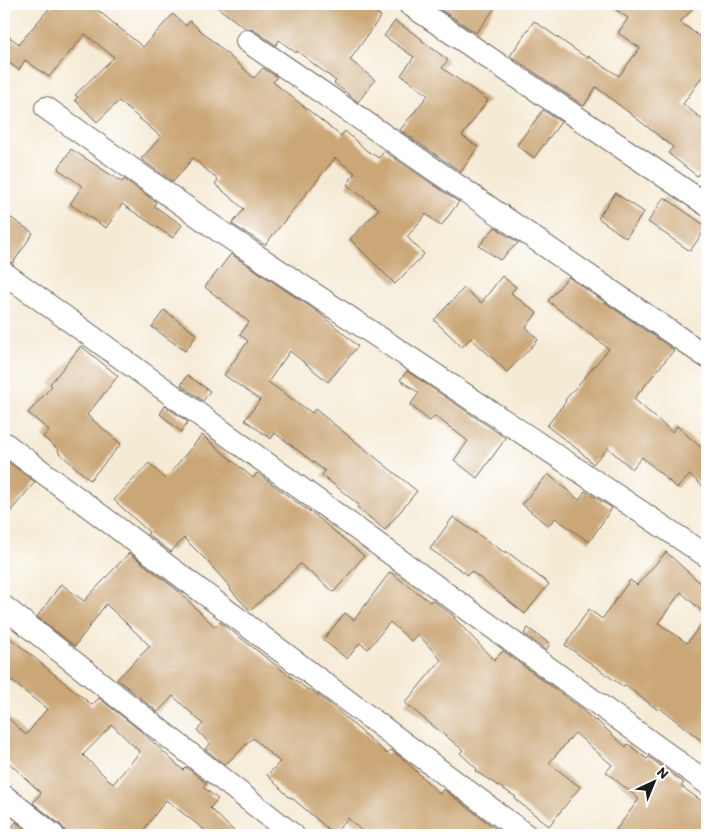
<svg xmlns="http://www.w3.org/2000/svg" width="711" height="839" font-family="Itim,sans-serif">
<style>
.building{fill:#cba778;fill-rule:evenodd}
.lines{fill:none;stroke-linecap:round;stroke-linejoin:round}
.street-casing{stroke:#68645c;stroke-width:24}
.street{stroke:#fff;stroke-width:22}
</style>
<rect width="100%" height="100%" fill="#fff"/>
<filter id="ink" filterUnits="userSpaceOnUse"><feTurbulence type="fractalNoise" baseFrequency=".02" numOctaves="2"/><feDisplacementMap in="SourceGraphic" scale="10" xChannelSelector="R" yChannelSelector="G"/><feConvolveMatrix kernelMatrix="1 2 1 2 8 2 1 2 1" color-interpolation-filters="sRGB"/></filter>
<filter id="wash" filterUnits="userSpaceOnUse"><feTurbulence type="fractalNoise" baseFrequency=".0096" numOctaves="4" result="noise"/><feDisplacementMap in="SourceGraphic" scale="20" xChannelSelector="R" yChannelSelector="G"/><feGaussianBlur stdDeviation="1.12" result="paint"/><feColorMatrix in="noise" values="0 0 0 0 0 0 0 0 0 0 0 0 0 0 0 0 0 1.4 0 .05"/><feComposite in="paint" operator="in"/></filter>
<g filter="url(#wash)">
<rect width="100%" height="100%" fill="#f5ead4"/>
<g id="blocks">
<g class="building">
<path d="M53 4H90L143 47 173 14 186 26 190 21 254 78 263 68 277 77 273 82 341 136 345 131 367 151 379 158 384 151 459 202 441 226 426 214 407 237 424 254 395 284 350 239 379 209 347 185 355 173 335 158 265 245 232 224 244 209 215 184 218 180 193 158 173 182 141 159 161 137 119 101 97 122 75 100 78 97 75 95 114 57 85 34 49 77 25 60 19 70 4 59V33L19 44Z"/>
<path d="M213 4H363L381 16 350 60 375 80 358 102 334 83 336 81 297 51 296 53 279 40 276 45 254 30 245 28Z"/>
<path d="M432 4H498L476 33Z"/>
<path d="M608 4H697L680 22 707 42V70L683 104 707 123V163L697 176 668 153 673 147 596 87 584 106 510 56 534 21 587 58 588 56 619 76 640 48 618 33 628 18Z"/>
<path d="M395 21 422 39 421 40 448 60 442 68 488 100 462 136 478 147 461 172 400 130 428 95 401 75 414 57 384 36Z"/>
<path d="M543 110 561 122 534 158 517 145Z"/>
<path d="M71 149 122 182 124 179 156 202 154 206 182 225 173 238 122 204 106 228 70 204 82 186 58 169Z"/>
<path d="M615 193 644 212 626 238 598 218Z"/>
<path d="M664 197 707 227 690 251 648 222Z"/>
<path d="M4 213 33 233 13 263 4 260Z"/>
<path d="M495 227 518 243 500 260 479 246Z"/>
<path d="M231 254 318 312 358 346 328 382 290 351 268 382 312 413 315 409 417 491 385 530 357 507 359 505 322 475 325 471 275 433 271 439 245 420 260 400 224 375 248 341 240 335 249 322 205 287Z"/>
<path d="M502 276 516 287 511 293 537 313 526 327 538 340 507 372 471 338 462 347 434 320 464 288 481 303Z"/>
<path d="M568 277 674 350 634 399 672 432 677 426 707 453V490L690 475 677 488 642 457 632 469 608 448 593 464 581 452 547 426 566 401 565 400 609 349 548 301Z"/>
<path d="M164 310 197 335 185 351 152 327Z"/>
<path d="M81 346 118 376 87 415 121 444 90 480 58 452 59 450 43 437 49 430 28 413 52 386 50 384Z"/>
<path d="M407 371 506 438 477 478 454 460 468 441 435 416 430 421 410 405 419 393 400 380Z"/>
<path d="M187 375 210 391 203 401 181 385Z"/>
<path d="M165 406 188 422 181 432 160 414Z"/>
<path d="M202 435 253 478 257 473 321 520 364 556 334 592 300 564 250 611 230 589 231 588 206 560 184 538 171 552 147 534 149 532 114 500 149 463 165 479Z"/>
<path d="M4 459 35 482 4 519Z"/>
<path d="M548 474 579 500 585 491 612 508 589 542 555 518 548 526 522 504Z"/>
<path d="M453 517 505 553 506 551 549 584 525 614 471 571 468 575 430 549Z"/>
<path d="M666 552 707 589V616L681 592 658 623 687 643 707 616V745L660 708 658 710 625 685 624 687 565 645 589 609 602 619 630 580 637 585Z"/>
<path d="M129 553 176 589 215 627 220 622 308 690 309 689 330 704 387 754 391 750 403 759 440 794 443 789 504 835H366L348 818 334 834 291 797 290 798 267 775 280 762 253 738 225 765 205 749 210 744 197 730 203 724 173 696 158 712 117 679 150 646 106 604 75 646 37 617 61 584 84 601Z"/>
<path d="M390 572 430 602 432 600 455 617 454 618 494 660 503 651 578 706 595 721 596 720 626 747 628 744 647 759 649 757 684 783 681 786 707 805V835H612L639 799 606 772 612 765 575 733 549 763 580 787 549 826 515 799 516 797 475 771 477 769 460 753 463 750 405 703 441 660 418 634 411 641 390 622 368 649 360 643 347 659 323 640 345 613 354 620Z"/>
<path d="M528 628 550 644 546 650 524 634Z"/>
<path d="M4 633 92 705 99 698 142 732 183 770 186 767 207 784 203 787 218 799 210 808 238 835H211L166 800 140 835H66L65 830 61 825 33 803 41 793 4 758V714L26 735 47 709 4 675ZM112 725 140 752 113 784 83 755Z"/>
<path d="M16 822 32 835H4Z"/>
</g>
</g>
</g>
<g filter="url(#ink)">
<use href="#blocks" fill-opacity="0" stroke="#68645c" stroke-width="1"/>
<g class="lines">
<defs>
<g id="street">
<path d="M409 4 707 205"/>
<path d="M247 41 707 357"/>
<path d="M46 108 218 230 707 556"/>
<path d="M4 273 707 783"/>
<path d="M4 443 526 835"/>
<path d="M4 607 293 835"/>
<path d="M4 796 53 835"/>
</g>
</defs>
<use href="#street" class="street-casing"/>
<use href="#street" class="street"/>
</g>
</g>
<rect width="711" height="839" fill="none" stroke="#fff" stroke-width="20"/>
<g transform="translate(654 782) rotate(44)" stroke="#ffffff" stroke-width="4" paint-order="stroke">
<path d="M0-4L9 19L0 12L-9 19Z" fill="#1c1c1c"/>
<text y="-8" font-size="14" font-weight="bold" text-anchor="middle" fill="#1c1c1c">N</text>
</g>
</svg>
